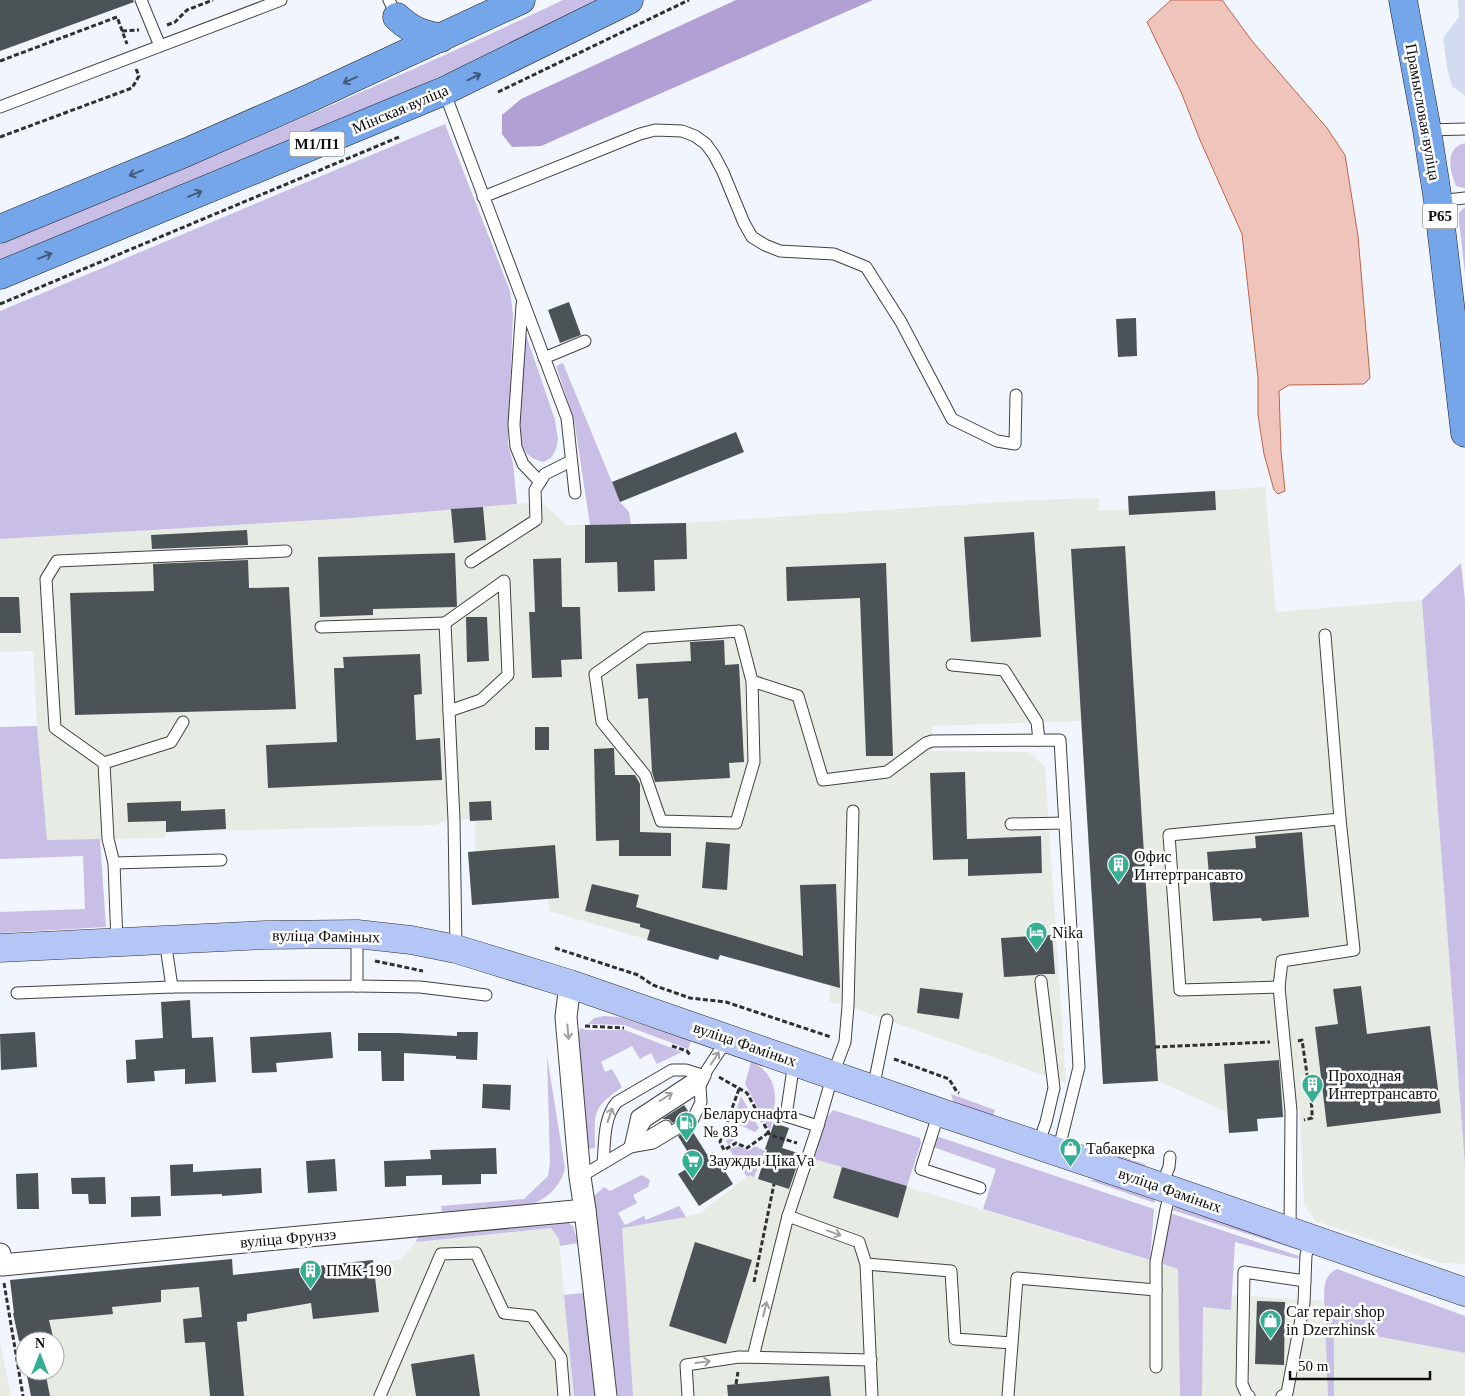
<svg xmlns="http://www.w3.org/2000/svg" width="1465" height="1396" font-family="'Times New Roman',serif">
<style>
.industrial{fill:#e6ece3;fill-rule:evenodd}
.farmland{fill:#d3dbf1}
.green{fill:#c9bee5}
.forest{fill:#b29fd4}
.water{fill:#efc5bb;stroke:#be634a}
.building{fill:#4c5356}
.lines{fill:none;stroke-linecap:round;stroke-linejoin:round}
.service-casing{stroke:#414141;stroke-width:13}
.minor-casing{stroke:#414141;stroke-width:23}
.secondary-casing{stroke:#303030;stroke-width:29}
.primary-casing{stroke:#1f1f1f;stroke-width:29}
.path{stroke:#303030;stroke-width:3;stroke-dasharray:5 2.5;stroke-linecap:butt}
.service{stroke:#fff;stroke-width:11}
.minor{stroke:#fff;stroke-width:21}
.secondary{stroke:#b3c6f6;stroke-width:28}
.primary{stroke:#75a6e9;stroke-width:28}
.oneway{stroke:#425a7c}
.oneway2{stroke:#9f9f9f}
.labels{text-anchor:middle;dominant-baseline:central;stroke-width:5;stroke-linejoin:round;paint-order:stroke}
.shield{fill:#fff;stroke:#565656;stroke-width:1}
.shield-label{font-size:15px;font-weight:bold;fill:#0e0e0e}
.street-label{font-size:16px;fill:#0e0e0e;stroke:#fff}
.poi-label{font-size:16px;fill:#0e0e0e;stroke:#fff;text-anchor:start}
</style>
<rect width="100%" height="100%" fill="#f1f5fd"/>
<g class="industrial">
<path d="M1265 487 1276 612 1422 600 1465 1167V1264L1441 1263 1316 1221 1304 1205 1300 1109 1285 1111V1117L1257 1119 1258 1131 1229 1133 1227 1112 1158 1081 1103 1084 1081 721 932 726 933 751 1029 752 1045 767 1066 1083 848 1006 829 1002 830 986 720 955 718 960 549 911 548 899 472 905 468 852 475 851V821H470V819L447 820 435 825 167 832 165 838 47 840 37 726 33 651 0 652V539L352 518 542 502 566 525 686 523 1032 500 1099 498V511L1128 509V496ZM560 558 562 610 535 612 533 559Z"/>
<path d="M769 1144 804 1155 807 1157 842 1167 1178 1269 1179 1280 1228 1295 1329 1301 1334 1328 1465 1353V1396H633L621 1228 699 1214 749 1175 758 1179Z"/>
<path d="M551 1228 559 1239 574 1396H31L26 1371H55V1341H25V1368L15 1326 10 1280 232 1259 234 1275 373 1260 374 1265 401 1259 416 1242Z"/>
<path d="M0 1342 11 1396H0Z"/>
</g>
<path class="farmland" d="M1458 0H1465V96L1452 86 1448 72 1443 38 1459 17Z"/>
<g class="green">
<path d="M563 0H605L555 25 273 151 0 263V244C189 167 378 88 563 0Z"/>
<path d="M445 124 510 291 513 314 508 444 513 463 517 504 352 518 0 539V311Z"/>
<path d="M1465 143V188L1456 186C1450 171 1444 148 1465 143Z"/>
<path d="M1465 207V274L1459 221V213Z"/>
<path d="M525 332 555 420 558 439 556 449 551 458 544 462C528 459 523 451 520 436Z"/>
<path d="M563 363 620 502 629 512 631 524 590 525 574 419 556 366Z"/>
<path d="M1461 563 1465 601V1166L1422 600Z"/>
<path d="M37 726 47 840 100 839 106 927 0 933V912L85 909 83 856 0 859V727Z"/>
<path d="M604 1016 619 1017 691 1041 688 1049 624 1025 588 1024 594 1018Z"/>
<path d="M581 1028 586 1030H625L682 1052 657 1064 651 1053 640 1059 632 1046 601 1062 605 1072 612 1069 622 1087C591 1109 595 1112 595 1148L585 1149 576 1036Z"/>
<path d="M547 1056 565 1168C560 1188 546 1200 527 1206L442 1214 441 1206 524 1199 548 1176 550 1162Z"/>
<path d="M751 1062C781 1074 777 1106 770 1131L745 1084Z"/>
<path d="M951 1094 995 1110 993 1116 956 1104 953 1100Z"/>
<path d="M741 1096 759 1128 755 1132 739 1125 735 1139 728 1145 726 1140Z"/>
<path d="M833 1110 920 1138 921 1143 907 1186 814 1159 824 1121Z"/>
<path d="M936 1136 1154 1209 1150 1260 983 1209 996 1169 933 1147Z"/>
<path d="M1084 1143 1147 1165 1141 1167 1088 1150Z"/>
<path d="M739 1146 748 1151 755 1146 765 1151 754 1177 749 1175 747 1177 729 1149Z"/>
<path d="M642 1175 650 1180 648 1187 633 1195 637 1203 618 1213 625 1225 644 1216 646 1220 679 1206 686 1217 622 1228 633 1396H614L593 1197 604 1187 610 1191Z"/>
<path d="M1089 1180C1115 1180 1135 1180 1155 1200V1203Z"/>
<path d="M1176 1206 1296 1245 1298 1250 1172 1210Z"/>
<path d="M1170 1213 1299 1256 1298 1259 1235 1242 1231 1310 1203 1307 1202 1396H1180L1178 1269 1163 1264 1168 1218Z"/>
<path d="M566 1221 573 1226 578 1243 560 1246 559 1239 551 1228 416 1242 419 1233Z"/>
<path d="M1337 1269 1465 1316V1353L1334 1328V1396H1328L1324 1293C1325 1282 1326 1274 1337 1269Z"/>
<path d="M584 1293 595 1396H574L564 1295Z"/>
</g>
<path class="forest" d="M736 0H873L541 146 512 147 502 134V115L521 99Z"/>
<path class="water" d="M1171 0H1222L1252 41 1327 128 1345 155 1358 236 1370 378 1364 384 1289 385 1279 391 1281 451 1285 491 1278 494 1274 490 1264 454 1258 415V378L1242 234 1200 140 1181 92 1147 22Z"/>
<g class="building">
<path d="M0 0H133L134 2 0 51Z"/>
<path d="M569 302 581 335 560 343 548 310Z"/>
<path d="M1136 318 1137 356 1118 357 1116 319Z"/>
<path d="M736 432 744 452 620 502 612 482Z"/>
<path d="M1215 491 1216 510 1129 515 1128 496Z"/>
<path d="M483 507 486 540 454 543 451 509Z"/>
<path d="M686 523 687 559 654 560 655 591 618 592 617 562 585 563V525Z"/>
<path d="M247 530 248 545 152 549 151 535Z"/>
<path d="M1034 532 1041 637 971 642 964 537Z"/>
<path d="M1125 546 1158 1081 1103 1084 1071 549Z"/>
<path d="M455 553 457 606 455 607 373 609V615L320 617 318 557Z"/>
<path d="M561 558 562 607H580L582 659 561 660 562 677 532 678 529 612H535L533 559Z"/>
<path d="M248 560 249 588 289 587 296 709 75 715 70 593 154 591 153 564Z"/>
<path d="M886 563 893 756H866L860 598 787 601 786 567Z"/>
<path d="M0 597H19L21 633H0Z"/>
<path d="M466 617H487L489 661 467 662Z"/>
<path d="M724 640 725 665 739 664 744 762 729 763 730 778 655 782 652 772 648 698 638 699 636 664 691 661 690 642Z"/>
<path d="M420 654 422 694 414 695 416 740 440 738 442 780 268 788 266 745 337 742 334 668H344L343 657Z"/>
<rect x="535" y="727" width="14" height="23"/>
<path d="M614 748 615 775H635L640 784V832L671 833V856H619V840L596 841 594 749Z"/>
<path d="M965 772 967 839 1041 836 1042 873 968 876V859L933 860 930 773Z"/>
<path d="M181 801V811L225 809 226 829 166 832V821L128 822 127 803Z"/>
<path d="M491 801 492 820 470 821 469 802Z"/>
<path d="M1302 832 1309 917 1262 921 1261 918 1213 921 1207 852 1256 848 1255 836Z"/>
<path d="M706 842 730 844 727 890 702 888Z"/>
<path d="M555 845 559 898 472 905 468 852Z"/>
<path d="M592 884 639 895 636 907 803 956 800 885 836 884 840 988 720 955 718 960 647 940 650 930 640 927V924L585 911Z"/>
<path d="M1052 935 1055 974H1041L1036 975 1004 977 1001 938Z"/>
<path d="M1361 986 1367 1034 1430 1026 1441 1113 1327 1127 1315 1027 1338 1024 1333 989Z"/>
<path d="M920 988 963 993 959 1019 917 1013Z"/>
<path d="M190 1000 192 1038 213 1037 216 1082 185 1084V1069L154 1071 155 1081 127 1083 126 1060 136 1059 135 1040 163 1038 161 1002Z"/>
<path d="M35 1032 37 1067 1 1070 0 1034Z"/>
<path d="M331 1032 333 1058 276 1063 277 1072 252 1073 250 1037Z"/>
<path d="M457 1032H478L477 1060 456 1059V1056L404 1053V1081H382L381 1051H358V1033H398L457 1036Z"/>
<path d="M1279 1060 1283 1117 1257 1119 1258 1131 1229 1133 1224 1064Z"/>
<path d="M483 1084 511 1085 510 1110 482 1108Z"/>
<path d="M684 1105 688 1111 687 1114 673 1123 669 1119H662Z"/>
<path d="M774 1123 789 1128 782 1148 801 1154 789 1189 758 1179 767 1150 765 1149Z"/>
<path d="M691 1129 708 1156 713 1152 733 1184 699 1206 678 1174 695 1164 678 1136Z"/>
<path d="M496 1148 497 1174H481V1184L442 1185V1175L406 1176V1186L385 1187 384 1161 431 1159 430 1150Z"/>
<path d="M335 1159 337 1191 308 1193 306 1161Z"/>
<path d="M193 1164V1172L261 1168 262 1193 222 1196V1194L171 1196 170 1165Z"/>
<path d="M842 1167 907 1186 898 1218 833 1198Z"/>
<path d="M38 1173 39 1209H17L16 1174Z"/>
<path d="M105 1177 106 1204H89L88 1194H72L71 1178Z"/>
<path d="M160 1196 161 1216 131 1217V1197Z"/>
<path d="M695 1242 752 1260 726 1344 669 1326Z"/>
<path d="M232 1259 233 1275 373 1260 379 1312 313 1319 311 1303 247 1314V1321L237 1322 244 1396H210L205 1342 185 1343 183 1319 202 1317 199 1287 161 1290V1302L112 1307 113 1314 49 1320 54 1341H19L13 1313H14L10 1280Z"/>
<path d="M1257 1301 1285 1302 1284 1365 1255 1364Z"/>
<path d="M474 1354 480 1396H416L411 1364Z"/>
<path d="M26 1371H45L50 1396H31Z"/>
<path d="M829 1376 831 1396H728L727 1385Z"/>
</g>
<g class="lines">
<defs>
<g id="service">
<path d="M141 0 160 46"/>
<path d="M389 0 397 17"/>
<path d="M444 91 567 418 575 493"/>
<path d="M0 107 281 0"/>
<path d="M1427 130 1465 129"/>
<path d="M483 197 640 134 655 130 682 131 695 136 706 144 714 155 723 172 744 223 752 237 765 245 780 251 834 254 866 267 901 322 952 419 997 441 1015 444 1016 395"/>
<path d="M1438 201 1465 198"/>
<path d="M522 305 514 425 516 447 523 464 540 482"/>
<path d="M544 358 585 341"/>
<path d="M471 562 536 520 535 490 545 474 571 461"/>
<path d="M445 623 504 581 508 675 481 700 449 711"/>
<path d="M321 627 445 623 454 820 456 949"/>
<path d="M952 665 1004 670 1037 722 1039 740"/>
<path d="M752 681 754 762 736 823 661 821 645 775 602 722 595 674 646 638 739 631 752 681 798 696 823 780 887 772 926 743 932 741 1060 740 1079 1067 1058 1152"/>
<path d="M104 763 171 742 183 722"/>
<path d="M1011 824 1065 823"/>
<path d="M114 863 221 860"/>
<path d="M165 940 172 987 357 986V934"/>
<path d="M117 943 114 863 108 839 104 763 55 728 46 579 57 561 286 551"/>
<path d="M357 986 420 987 486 995"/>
<path d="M1279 987 1282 961 1354 950 1340 819"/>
<path d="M17 993 172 987"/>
<path d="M794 1062 786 1116 818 1126 833 1074 845 1042 848 1006 853 811"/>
<path d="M702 1082 707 1070 728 1038"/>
<path d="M873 1089 887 1020"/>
<path d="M939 1112 921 1169 980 1188"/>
<path d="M635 1139 646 1121 700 1086"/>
<path d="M1038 1145 1046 1122 1054 1088 1041 981"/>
<path d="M630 1147 637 1116 690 1081 703 1079"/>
<path d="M630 1147 653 1143 693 1119 701 1102 700 1086"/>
<path d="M603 1163C605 1143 603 1118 617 1102L672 1070H686L705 1076"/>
<path d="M580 1177 666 1126"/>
<path d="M1161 1187 1169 1167 1170 1157"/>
<path d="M788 1216 859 1242 866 1264 872 1396"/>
<path d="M1290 1231 1291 1111 1279 987 1180 990 1169 835 1340 819 1325 635"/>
<path d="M866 1264 951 1271 955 1339 1012 1343"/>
<path d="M753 1357 788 1216 818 1126"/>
<path d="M1156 1367V1262L1166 1209 1171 1190"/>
<path d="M380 1396 441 1254 476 1253 504 1313 532 1316 561 1358 564 1396"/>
<path d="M688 1396 686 1365 739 1357 871 1360"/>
<path d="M1008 1396 1017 1278 1156 1290"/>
<path d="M1249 1396 1247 1395 1242 1384 1244 1272 1305 1281"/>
<path d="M1282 1396 1287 1393 1304 1303 1306 1255 1311 1239"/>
</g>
<g id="minor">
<path d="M570 984 566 1017 580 1177 585 1210 606 1396"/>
<path d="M0 1254 2 1265 585 1210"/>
</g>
<path id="secondary" d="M0 948 265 935 357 934 411 940 456 949 570 984 939 1112 1171 1190 1465 1292"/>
<g id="primary">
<path d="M1403 0 1427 130 1438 201 1465 433"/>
<path d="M397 17C412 31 422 34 441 38"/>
<path d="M0 229 187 152 310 98 521 0"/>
<path d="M0 275 444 91 629 0"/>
</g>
</defs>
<use href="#service" class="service-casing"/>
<use href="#minor" class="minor-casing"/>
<use href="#secondary" class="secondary-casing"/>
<use href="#primary" class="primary-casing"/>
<g class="path">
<path d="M167 25 175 22 187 10 213 0"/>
<path d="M122 31 139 30"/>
<path d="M0 61 117 17 127 44"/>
<path d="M498 92 689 0"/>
<path d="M0 137 132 88 139 76 136 69"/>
<path d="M0 304 399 137"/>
<path d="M555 948 638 975 653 985 690 998 726 1002 831 1037"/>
<path d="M375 961 423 971"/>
<path d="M585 1026 624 1028"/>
<path d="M1298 1041 1302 1040 1312 1108V1118L1304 1120"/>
<path d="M672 1046 687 1051 690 1055"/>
<path d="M1155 1047 1270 1042"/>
<path d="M894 1059 949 1079 957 1092 959 1093"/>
<path d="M719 1077 747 1093 770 1135 797 1143"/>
<path d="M739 1089 720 1142 724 1150 736 1143 747 1148 768 1133"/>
<path d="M754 1282 774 1184"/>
<path d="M4 1283 23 1396"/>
<path d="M736 1384 738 1372"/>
</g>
<use href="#service" class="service"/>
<use href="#minor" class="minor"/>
<use href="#secondary" class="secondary"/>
<use href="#primary" class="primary"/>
</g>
<defs><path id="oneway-shaft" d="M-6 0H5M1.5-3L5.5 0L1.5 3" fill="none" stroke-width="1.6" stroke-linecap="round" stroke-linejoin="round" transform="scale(1.25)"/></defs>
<g class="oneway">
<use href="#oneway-shaft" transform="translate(474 77) rotate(-26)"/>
<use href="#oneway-shaft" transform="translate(350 80) rotate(155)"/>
<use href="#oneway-shaft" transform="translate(136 173) rotate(158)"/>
<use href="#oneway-shaft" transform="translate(195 194) rotate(-22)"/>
<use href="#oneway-shaft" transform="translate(45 256) rotate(-22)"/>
</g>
<g class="oneway2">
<use href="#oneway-shaft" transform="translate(568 1032) rotate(85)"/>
<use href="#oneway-shaft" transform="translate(715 1058) rotate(-57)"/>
<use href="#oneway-shaft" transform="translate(666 1097) rotate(-32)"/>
<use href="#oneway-shaft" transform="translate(610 1115) rotate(-71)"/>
<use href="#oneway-shaft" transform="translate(834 1233) rotate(20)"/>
<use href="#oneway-shaft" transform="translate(765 1309) rotate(-76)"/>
<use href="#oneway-shaft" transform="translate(703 1362) rotate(-8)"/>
</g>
<defs>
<symbol id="building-pin" viewBox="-11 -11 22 30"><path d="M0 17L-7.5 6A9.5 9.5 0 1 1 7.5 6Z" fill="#35af93" stroke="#fff"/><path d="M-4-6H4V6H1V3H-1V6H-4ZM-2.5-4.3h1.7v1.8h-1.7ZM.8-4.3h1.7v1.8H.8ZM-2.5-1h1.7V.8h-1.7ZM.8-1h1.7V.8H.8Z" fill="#fff"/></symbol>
<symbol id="hotel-pin" viewBox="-11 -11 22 30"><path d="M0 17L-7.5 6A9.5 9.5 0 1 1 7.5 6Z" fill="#35af93" stroke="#fff"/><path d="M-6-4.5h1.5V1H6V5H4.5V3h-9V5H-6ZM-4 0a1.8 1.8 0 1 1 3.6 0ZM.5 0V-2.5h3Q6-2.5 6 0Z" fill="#fff"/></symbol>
<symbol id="fuel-pin" viewBox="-11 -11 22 30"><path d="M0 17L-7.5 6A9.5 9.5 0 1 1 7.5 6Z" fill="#35af93" stroke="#fff"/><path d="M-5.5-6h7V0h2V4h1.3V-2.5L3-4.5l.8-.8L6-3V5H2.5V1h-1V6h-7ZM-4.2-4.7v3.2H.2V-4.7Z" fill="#fff"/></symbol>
<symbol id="shop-pin" viewBox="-11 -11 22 30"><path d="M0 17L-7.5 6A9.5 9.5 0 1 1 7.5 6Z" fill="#35af93" stroke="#fff"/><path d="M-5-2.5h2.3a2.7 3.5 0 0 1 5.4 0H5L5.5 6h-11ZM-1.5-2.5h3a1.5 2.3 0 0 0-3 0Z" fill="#fff"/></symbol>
<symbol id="supermarket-pin" viewBox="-11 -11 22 30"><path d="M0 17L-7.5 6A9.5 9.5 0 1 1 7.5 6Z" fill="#35af93" stroke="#fff"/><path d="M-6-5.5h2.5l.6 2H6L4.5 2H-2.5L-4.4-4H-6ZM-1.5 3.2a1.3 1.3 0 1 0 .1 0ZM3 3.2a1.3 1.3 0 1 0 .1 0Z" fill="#fff"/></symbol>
</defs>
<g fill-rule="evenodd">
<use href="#building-pin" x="1106" y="852" width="25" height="34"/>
<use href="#hotel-pin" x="1024" y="920" width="25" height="34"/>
<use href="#building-pin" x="1300" y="1072" width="25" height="34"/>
<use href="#fuel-pin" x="674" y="1110" width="25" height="34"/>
<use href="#shop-pin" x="1058" y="1136" width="25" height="34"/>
<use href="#supermarket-pin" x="680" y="1148" width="25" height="34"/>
<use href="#building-pin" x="298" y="1258" width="25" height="34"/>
<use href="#shop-pin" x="1258" y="1308" width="25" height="34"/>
</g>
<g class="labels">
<g class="shield">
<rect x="289.5" y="131.5" width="55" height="25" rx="4"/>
<rect x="1422.5" y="203.5" width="35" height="25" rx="4"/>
</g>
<g class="shield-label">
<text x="317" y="144">М1/П1</text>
<text x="1440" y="216">Р65</text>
</g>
<g class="street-label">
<text transform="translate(400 109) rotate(-23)">Мінская вуліца</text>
<text transform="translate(1423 112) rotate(80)">Прамысловая вуліца</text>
<text transform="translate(326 936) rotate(1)">вуліца Фаміных</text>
<text transform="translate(745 1044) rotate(19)">вуліца Фаміных</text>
<text transform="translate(1170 1190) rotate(19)">вуліца Фаміных</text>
<text transform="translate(288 1238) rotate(-5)">вуліца Фрунзэ</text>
</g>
<g class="poi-label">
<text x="1134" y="856">Офис<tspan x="1134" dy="18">Интертрансавто</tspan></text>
<text x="1052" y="932">Nika</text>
<text x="1328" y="1075">Проходная<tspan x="1328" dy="18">Интертрансавто</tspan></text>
<text x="703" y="1113">Беларуснафта<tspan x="703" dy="18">№ 83</tspan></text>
<text x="1086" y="1148">Табакерка</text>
<text x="709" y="1160">Заужды ЦікаVа</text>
<text x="326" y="1270">ПМК-190</text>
<text x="1286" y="1311">Car repair shop<tspan x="1286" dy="18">in Dzerzhinsk</tspan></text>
</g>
</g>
<g transform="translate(40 1356)"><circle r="24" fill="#ffffff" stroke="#9f9f9f"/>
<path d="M0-4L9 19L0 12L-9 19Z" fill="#35af93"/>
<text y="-8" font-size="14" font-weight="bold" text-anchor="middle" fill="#0e0e0e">N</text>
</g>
<path d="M1290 1371v8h140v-8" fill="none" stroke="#0e0e0e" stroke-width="2.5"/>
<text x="1298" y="1371" font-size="15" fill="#0e0e0e" stroke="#ffffff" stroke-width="4" paint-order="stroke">50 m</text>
</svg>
